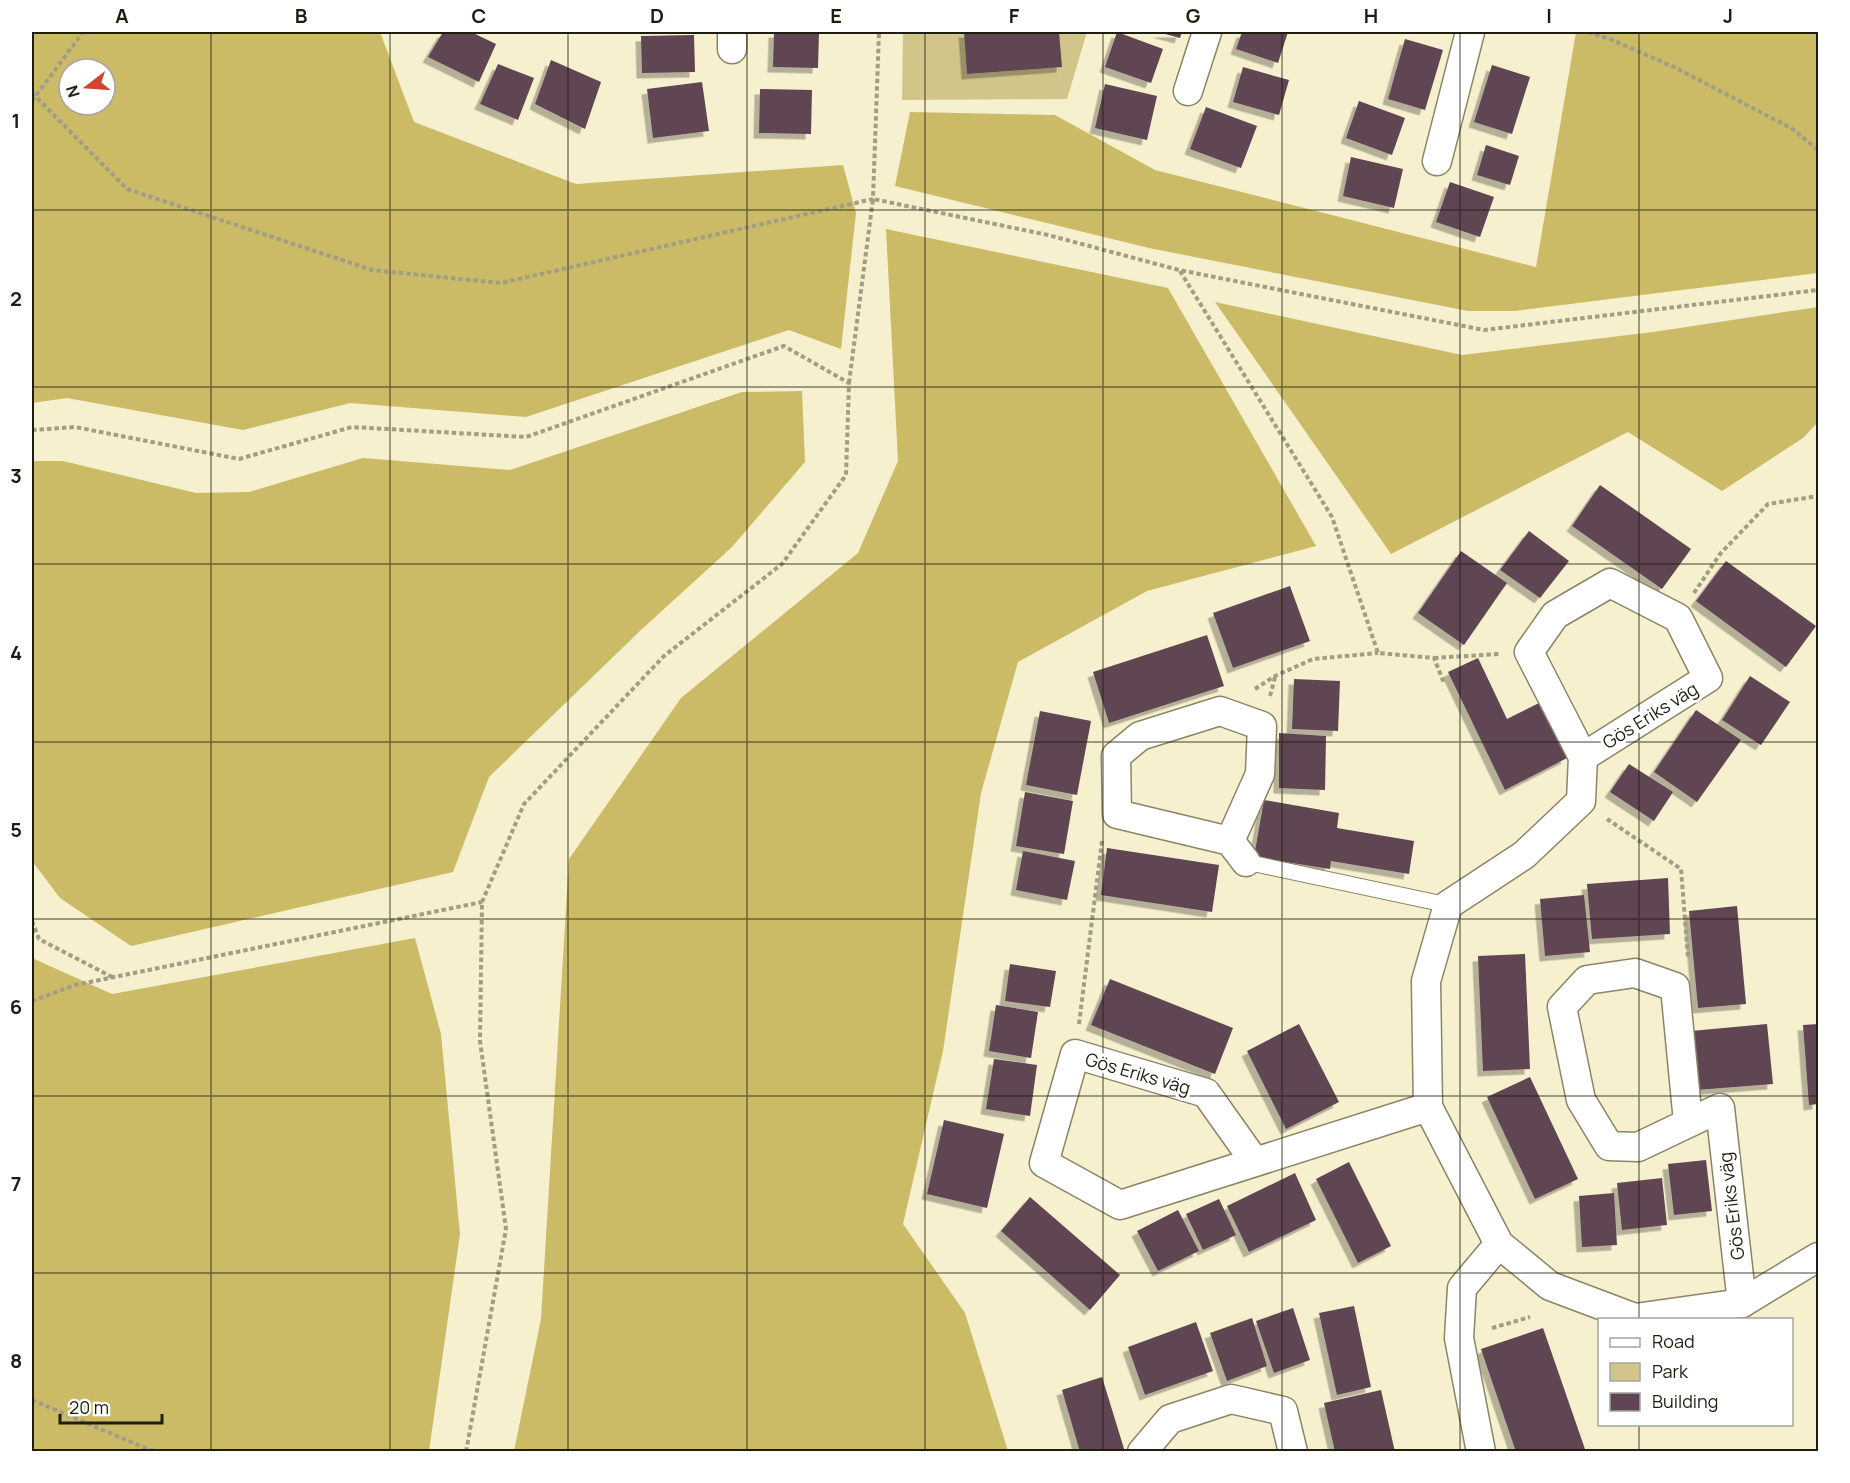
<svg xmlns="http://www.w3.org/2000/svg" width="1850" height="1483" font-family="Manrope,sans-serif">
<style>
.green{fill:#d1c58a}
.forest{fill:#cbbb67;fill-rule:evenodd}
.building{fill:#604453;filter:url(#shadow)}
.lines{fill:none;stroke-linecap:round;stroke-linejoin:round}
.lane-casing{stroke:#8b8566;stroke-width:17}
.street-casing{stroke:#8b8566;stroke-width:31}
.path{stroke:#a29d83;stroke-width:4;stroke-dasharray:4.5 3;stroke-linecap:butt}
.lane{stroke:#fff;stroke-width:15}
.street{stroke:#fff;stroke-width:28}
.grid{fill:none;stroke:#1f1d10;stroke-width:1.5;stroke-opacity:0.55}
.labels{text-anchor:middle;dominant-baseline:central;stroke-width:6;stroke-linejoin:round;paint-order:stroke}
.street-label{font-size:18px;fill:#1f1d10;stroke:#fff}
.neatline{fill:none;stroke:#1f1d10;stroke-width:2}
.grid-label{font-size:20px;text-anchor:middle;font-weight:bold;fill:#1f1d10}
</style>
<defs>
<filter id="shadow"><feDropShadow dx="-5.5" dy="5.5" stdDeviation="0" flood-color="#0004"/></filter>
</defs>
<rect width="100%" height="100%" fill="#f6f0ce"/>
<path class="green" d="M903 32H1087L1067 99 902 100Z"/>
<g class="forest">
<path d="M32 32H380L414 122 576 184 843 165 856 213 841 349 789 330 526 417 350 403 243 430 67 398 32 403ZM69 69H105V105H69Z"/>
<path d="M1576 32H1818V273L1515 311H1468L1149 248 895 186 910 112 1055 115 1155 170 1536 267Z"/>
<path d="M886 229 1168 288 1316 546 1147 591 1018 662 981 793 943 1051 903 1224 965 1313 1008 1451H514L541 1319 569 859 681 698 858 553 898 461Z"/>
<path d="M1215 302 1462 355 1653 332 1818 307V422L1803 438 1722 491 1628 432 1391 554Z"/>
<path d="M802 391 805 462 732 547 642 629 489 777 453 872 131 946 60 898 32 861V461H63L196 493 249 492 363 458 510 470 742 392Z"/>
<path d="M415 938 441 1034 460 1234 429 1451H32V958L112 994Z"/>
</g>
<g class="building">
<path d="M443 32H471L496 44 479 82 428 57Z"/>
<path d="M774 32H819L818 68 773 67Z"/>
<path d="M964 32H1059L1062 67 967 74Z"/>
<path d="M1117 32 1163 49 1151 83 1105 67Z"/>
<path d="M1158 32H1182L1180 38Z"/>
<path d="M1242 32H1288L1278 63 1236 49Z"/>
<path d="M694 35 695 72 642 73 641 36Z"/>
<path d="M1405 39 1443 50 1425 110 1388 99Z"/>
<path d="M551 60 601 82 585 129 535 104Z"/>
<path d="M498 64 534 78 518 120 480 104Z"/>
<path d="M1492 65 1530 77 1512 134 1474 122Z"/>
<path d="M1243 67 1289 80 1279 115 1233 102Z"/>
<path d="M702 82 709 131 653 138 647 89Z"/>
<path d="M1105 84 1157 96 1147 140 1095 128Z"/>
<path d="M760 89 812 90 811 134 759 133Z"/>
<path d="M1359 101 1405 118 1392 155 1346 138Z"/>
<path d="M1206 107 1257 126 1241 168 1190 149Z"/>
<path d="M1486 145 1519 156 1510 185 1477 175Z"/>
<path d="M1351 157 1403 169 1394 208 1343 196Z"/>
<path d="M1450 182 1494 197 1480 237 1436 222Z"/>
<path d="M1600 485 1691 549 1662 589 1572 526Z"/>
<path d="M1529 531 1569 561 1540 598 1500 570Z"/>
<path d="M1461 551 1507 583 1464 645 1418 613Z"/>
<path d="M1726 561 1816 626 1786 667 1696 601Z"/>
<path d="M1290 586 1310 641 1233 668 1213 613Z"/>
<path d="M1207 635 1224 686 1109 723 1093 672Z"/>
<path d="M1478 658 1507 719 1539 703 1567 758 1505 790 1448 672Z"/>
<path d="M1750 676 1790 702 1761 745 1722 720Z"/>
<path d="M1294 679 1340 681 1338 731 1292 729Z"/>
<path d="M1696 710 1741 740 1697 802 1654 772Z"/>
<path d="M1040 711 1091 721 1077 795 1026 785Z"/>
<path d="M1279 733 1326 736 1325 790 1279 788Z"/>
<path d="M1629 764 1673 792 1654 821 1610 792Z"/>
<path d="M1025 792 1073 801 1064 854 1016 846Z"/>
<path d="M1264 800 1339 813 1337 828 1414 841 1409 874 1331 861 1330 869 1254 857Z"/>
<path d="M1107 848 1219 865 1212 912 1101 895Z"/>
<path d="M1023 851 1075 861 1067 900 1016 890Z"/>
<path d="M1668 878 1670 934 1592 939 1587 884Z"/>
<path d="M1584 895 1590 952 1545 956 1540 899Z"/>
<path d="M1737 906 1746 1004 1698 1008 1689 911Z"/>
<path d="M1525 954 1530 1069 1483 1071 1478 956Z"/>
<path d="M1010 964 1056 971 1050 1007 1005 1001Z"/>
<path d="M1110 979 1233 1028 1215 1074 1091 1025Z"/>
<path d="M996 1005 1038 1012 1031 1058 989 1051Z"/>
<path d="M1299 1024 1339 1102 1286 1129 1247 1051Z"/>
<path d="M1767 1024 1773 1084 1696 1090 1691 1031Z"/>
<path d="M1818 1024V1104L1809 1105 1803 1025Z"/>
<path d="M994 1059 1037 1065 1030 1116 986 1109Z"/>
<path d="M1530 1077 1578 1179 1535 1199 1487 1097Z"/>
<path d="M944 1120 1004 1134 987 1208 927 1194Z"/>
<path d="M1706 1160 1712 1211 1674 1215 1668 1164Z"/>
<path d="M1349 1162 1391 1246 1358 1263 1316 1179Z"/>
<path d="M1295 1173 1316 1220 1249 1252 1227 1206Z"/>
<path d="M1662 1178 1667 1225 1622 1230 1617 1183Z"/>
<path d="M1614 1193 1617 1245 1582 1247 1579 1196Z"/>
<path d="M1030 1197 1120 1275 1090 1310 1001 1231Z"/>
<path d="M1219 1199 1236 1235 1203 1250 1186 1214Z"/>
<path d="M1178 1210 1199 1251 1158 1271 1137 1231Z"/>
<path d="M1354 1306 1371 1387 1337 1395 1319 1313Z"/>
<path d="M1293 1308 1310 1360 1274 1373 1256 1321Z"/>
<path d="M1252 1318 1267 1366 1227 1381 1210 1333Z"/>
<path d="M1196 1322 1213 1371 1145 1395 1128 1347Z"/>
<path d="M1543 1328 1586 1452H1516L1481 1349Z"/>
<path d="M1102 1377 1125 1452H1080L1062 1390Z"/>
<path d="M1381 1390 1395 1452H1335L1324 1403Z"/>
</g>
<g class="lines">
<defs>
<path id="lane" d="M1246 862 1448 905"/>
<g id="street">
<path d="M732 32V49"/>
<path d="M1188 91 1207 32"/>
<path d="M1437 161 1470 32"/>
<path d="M1583 757 1529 652 1555 615 1610 583 1678 618 1708 678 1583 757 1581 801 1524 855 1448 905 1426 981 1428 1107 1499 1244 1550 1286 1635 1318 1742 1303 1818 1257"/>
<path d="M1230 841 1260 774 1262 726 1220 711 1140 736 1116 756 1117 814 1230 841 1246 862"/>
<path d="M1688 1122 1675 987 1635 973 1587 980 1562 1007 1581 1100 1609 1146 1638 1147 1720 1108 1742 1303"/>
<path d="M1255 1162 1206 1093 1075 1054 1044 1163 1120 1205 1428 1107"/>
<path d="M1142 1452 1170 1419 1231 1399 1283 1411 1293 1452"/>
<path d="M1481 1452 1459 1338 1462 1288 1499 1244"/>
</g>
</defs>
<use href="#lane" class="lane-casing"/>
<use href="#street" class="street-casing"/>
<g class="path">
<path d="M1588 32 1610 39 1674 67 1791 128 1818 150"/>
<path d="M32 93 127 189 372 270 501 283 873 199 879 32"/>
<path d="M32 101 83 32"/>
<path d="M1180 271 1332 517 1378 653 1434 658 1444 683"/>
<path d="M849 383 873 199 1048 235 1179 270 1484 330 1818 290"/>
<path d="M32 430 75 427 239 459 352 427 526 437 784 346 849 383 846 475 782 564 664 656 524 804 482 902 480 1041 506 1229 466 1452"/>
<path d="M1694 593 1720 554 1768 504 1818 496"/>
<path d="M1434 658 1499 654"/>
<path d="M1255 689 1275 676 1313 659 1378 653"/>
<path d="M1270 696 1275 677"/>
<path d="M1607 819 1681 869 1688 957"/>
<path d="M32 921 39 939 114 978"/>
<path d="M32 1001 75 985 482 902"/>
<path d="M1079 1024 1102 841"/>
<path d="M1492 1328 1530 1317"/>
<path d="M32 1400 150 1450 162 1452"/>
</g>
<use href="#lane" class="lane"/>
<use href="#street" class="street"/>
</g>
<path class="grid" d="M211 32V1452M390 32V1452M568 32V1452M747 32V1452M925 32V1452M1103 32V1452M1282 32V1452M1460 32V1452M1639 32V1320M32 210H1818M32 387H1818M32 564H1818M32 742H1818M32 919H1818M32 1096H1818M32 1273H1818M1639 1424V1452"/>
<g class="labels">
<g class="street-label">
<text transform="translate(1650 715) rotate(-32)">Gös Eriks väg</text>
<text transform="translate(1138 1073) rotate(16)">Gös Eriks väg</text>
<text transform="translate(1731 1206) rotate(-97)">Gös Eriks väg</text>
</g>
</g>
<rect width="1850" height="1483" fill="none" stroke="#ffffff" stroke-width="66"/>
<rect x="1598" y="1318" width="195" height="108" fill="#ffffff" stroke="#a5a59f" stroke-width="1.5"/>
<rect x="1610" y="1338" width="30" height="9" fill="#ffffff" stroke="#a5a59f" stroke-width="1.5"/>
<text x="1652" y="1348" font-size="18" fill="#1f1d10">Road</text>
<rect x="1610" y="1363" width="30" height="18" fill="#d1c58a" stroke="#a5a59f" stroke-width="1.5"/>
<text x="1652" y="1378" font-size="18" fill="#1f1d10">Park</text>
<rect x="1610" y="1393" width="30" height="18" fill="#604453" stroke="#a5a59f" stroke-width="1.5"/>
<text x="1652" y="1408" font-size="18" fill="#1f1d10">Building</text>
<g transform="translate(87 87) rotate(253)"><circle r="28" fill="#ffffff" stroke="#a5a59f" stroke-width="1.5"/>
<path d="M0-4.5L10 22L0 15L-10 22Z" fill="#d1452f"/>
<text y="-9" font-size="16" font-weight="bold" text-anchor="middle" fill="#1f1d10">N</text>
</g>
<path d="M60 1414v9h102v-9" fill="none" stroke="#1f1d10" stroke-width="3"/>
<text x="69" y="1414" font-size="18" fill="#1f1d10" stroke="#ffffff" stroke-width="4.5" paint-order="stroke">20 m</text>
<rect x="33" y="33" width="1784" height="1417" class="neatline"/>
<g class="grid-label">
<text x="122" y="23">A</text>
<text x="301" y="23">B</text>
<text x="479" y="23">C</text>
<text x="657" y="23">D</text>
<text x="836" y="23">E</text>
<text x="1014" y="23">F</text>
<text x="1193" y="23">G</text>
<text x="1371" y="23">H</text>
<text x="1549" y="23">I</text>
<text x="1728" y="23">J</text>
<text x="16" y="128">1</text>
<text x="16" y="306">2</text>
<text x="16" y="483">3</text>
<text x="16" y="660">4</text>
<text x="16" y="837">5</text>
<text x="16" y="1014">6</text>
<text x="16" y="1191">7</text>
<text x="16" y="1368">8</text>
</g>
</svg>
